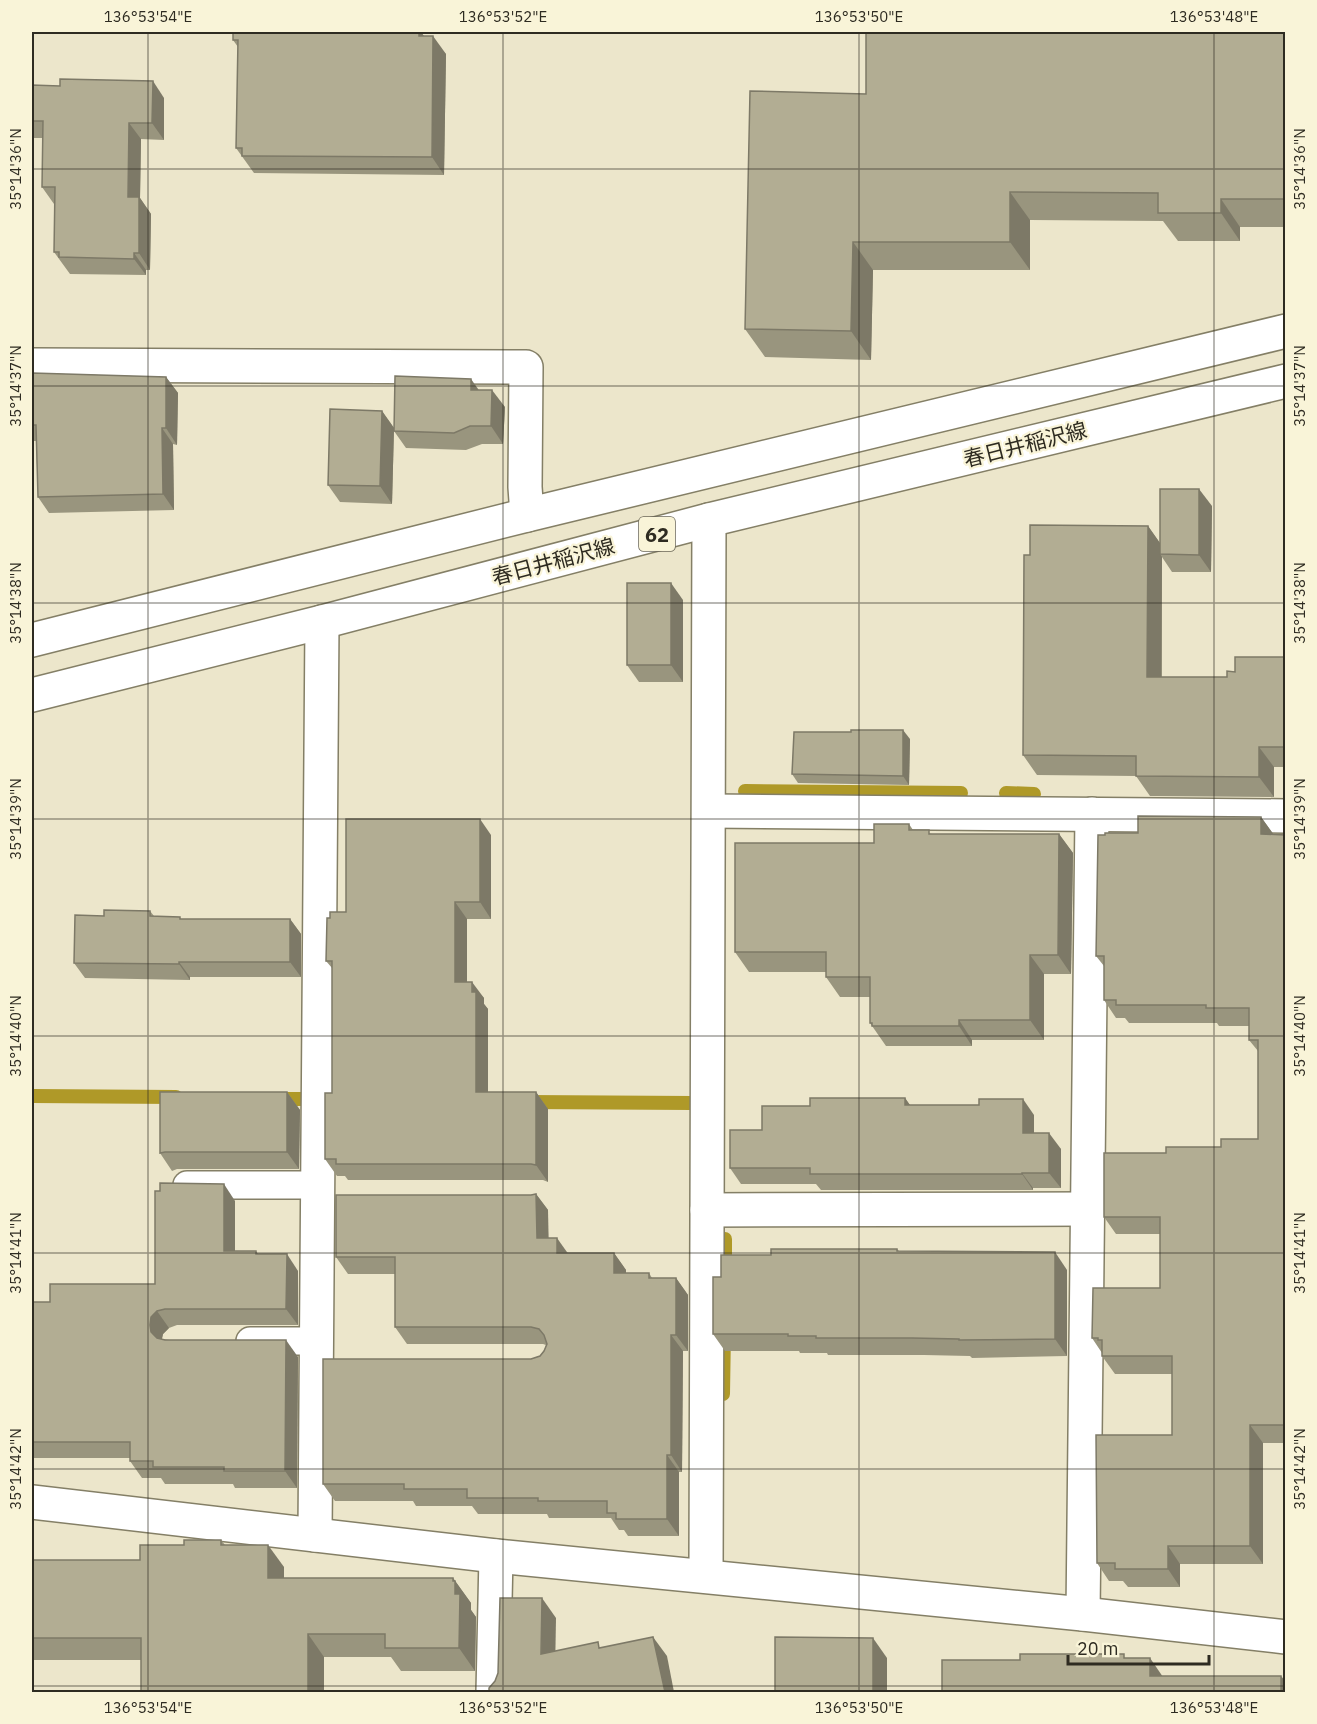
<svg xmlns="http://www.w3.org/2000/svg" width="1317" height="1724" font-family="'IBM Plex Sans','Noto Sans JP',sans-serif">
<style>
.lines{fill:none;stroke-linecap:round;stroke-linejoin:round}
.stream{stroke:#af9928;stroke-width:14}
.service-casing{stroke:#847f66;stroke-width:30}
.minor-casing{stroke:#847f66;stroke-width:36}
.primary-casing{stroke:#847f66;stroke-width:36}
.service{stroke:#fff;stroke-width:27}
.minor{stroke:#fff;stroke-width:33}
.primary{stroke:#fff;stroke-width:33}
.wall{fill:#99957e}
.shaded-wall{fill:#7d7967}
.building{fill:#b2ad93;stroke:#7d7967;stroke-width:1.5}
.ticks{fill:none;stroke:#2e2b21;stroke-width:1.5;stroke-opacity:0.45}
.labels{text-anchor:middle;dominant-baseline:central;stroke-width:4.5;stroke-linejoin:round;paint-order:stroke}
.shield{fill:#f9f4d8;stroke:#6b6758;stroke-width:1.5}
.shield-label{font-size:20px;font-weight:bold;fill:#2e2b21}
.street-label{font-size:21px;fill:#2e2b21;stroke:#f9f4d8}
.neatline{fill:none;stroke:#2e2b21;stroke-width:2}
.ticks-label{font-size:15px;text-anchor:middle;fill:#2e2b21}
</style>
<rect width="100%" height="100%" fill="#ece6cb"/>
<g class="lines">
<g class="stream">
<path d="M745 791 961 793"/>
<path d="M1006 793 1034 794"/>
<path d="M32 1096 176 1097"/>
<path d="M273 1099H301"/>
<path d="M526 1102 692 1103"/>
<path d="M725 1271V1239"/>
<path d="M723 1394 724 1332"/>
</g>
<defs>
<g id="service">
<path d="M187 1185H317"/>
<path d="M250 1341H316"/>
</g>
<g id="minor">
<path d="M32 365 526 367 525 487 527 515"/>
<path d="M709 811 1286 816"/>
<path d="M707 1210 1087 1209"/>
<path d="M32 1502 496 1556 1083 1614 1286 1637"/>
<path d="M315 1535 322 622"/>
<path d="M706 1576 709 520"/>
<path d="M1083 1614 1092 814"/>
<path d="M493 1692 496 1556"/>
</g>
<g id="primary">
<path d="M32 640 527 515 1286 331"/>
<path d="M32 695 322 622 709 520 1286 381"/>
</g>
</defs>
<use href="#service" class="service-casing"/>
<use href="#minor" class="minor-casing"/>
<use href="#primary" class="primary-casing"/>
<use href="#service" class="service"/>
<use href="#minor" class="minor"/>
<use href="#primary" class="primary"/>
</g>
<g class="wall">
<path d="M233 32H421L424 36 446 54 444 175 254 173 236 148 238 47 233 40Z"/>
<path d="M1286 32V227H1240V241H1178L1163 221 1030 220V270H873L871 360 765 357 745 329 866 94Z"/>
<path d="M32 85 164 98V140L141 139 140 198 151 214 150 270H146V275L70 274 54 252 55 204H54L42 187 43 138H32Z"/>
<path d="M32 373 166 377 178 393 177 445 173 444 174 510 49 513 38 497 36 441H32Z"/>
<path d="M479 390 505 407 503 444H482L466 450 406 448 394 431Z"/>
<path d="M382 411 394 428 392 504 340 502 328 485Z"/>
<path d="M1212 506 1211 572H1172L1162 557V677H1227L1235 672 1286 657V767H1274V797L1150 796 1136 776 1037 775 1023 755 1030 555 1148 526 1160 543Z"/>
<path d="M683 600V682H639L627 665Z"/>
<path d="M910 739 909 785 798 783 792 774Z"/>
<path d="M1261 817 1274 835H1286V1443H1263V1564H1180V1587H1128L1123 1581H1109L1097 1563 1172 1435V1374H1115L1102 1356V1353L1092 1338 1160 1288V1234H1116L1104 1217 1166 1153 1221 1147 1258 1139V1051L1249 1040V1026H1219L1217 1023H1129L1125 1018H1116L1104 1000V966L1096 956 1138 833Z"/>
<path d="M909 824 913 830 932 834H1059L1073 853 1071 974H1044V1040H972V1046H886L870 1023V997H840L826 977V972H749L735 952 874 843Z"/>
<path d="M491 835V919H467V982L484 998V1004L488 1009V1092H536L548 1109V1182L543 1180H348L345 1176H337L325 1159 332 1093V968L326 961 330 918 346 912Z"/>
<path d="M150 911 154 916 181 919H290L301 934V977H190V980L85 978 74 963 104 916Z"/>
<path d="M287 1092 300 1110 299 1169H177L172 1171 160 1153Z"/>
<path d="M905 1098 910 1105 1034 1115V1133L1061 1149V1188H1033V1190H821L816 1184H741L730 1168 762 1130 810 1106Z"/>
<path d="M536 1194 548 1210V1238L568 1253H614L626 1270V1273H649L652 1278H676L688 1295V1351H683L682 1472H679V1536H628L624 1530H619L611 1518H549L547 1514H478L472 1506H416L413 1501H335L323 1484 531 1359 540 1356 544 1351 546 1345 543 1344H407L395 1327V1274H348L336 1257Z"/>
<path d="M235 1201V1251H256L258 1254 298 1271V1325H177L169 1328 163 1334 162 1339 298 1357 297 1488H235L233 1484H165L161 1478H142L130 1461V1458H32V1302H50L155 1284Z"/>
<path d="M897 1249 899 1251 1067 1270V1356L972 1358 970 1356 924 1355H828L827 1353H800L799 1351H725L713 1334 721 1277 771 1255Z"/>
<path d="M221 1540 225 1545 284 1567V1578H453L471 1603V1610L476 1617 475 1671H401L391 1657H324V1692L141 1660H32V1560H140L184 1545Z"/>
</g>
<g class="shaded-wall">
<path d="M419 32H421L431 47 419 36Z"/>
<path d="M433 36 446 54 444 175 432 157Z"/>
<path d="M153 81 164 98V140L152 123Z"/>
<path d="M129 123 141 139 140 198 151 214 150 270 139 253 128 197Z"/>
<path d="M1010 192 1030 220V270L1010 242Z"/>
<path d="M1221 199 1240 227V241L1221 213Z"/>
<path d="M853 242 873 270 871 360 851 331Z"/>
<path d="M134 253 146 270V275L134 259Z"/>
<path d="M166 377 178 393 177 445 166 428Z"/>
<path d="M471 379 483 396 471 390Z"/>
<path d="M492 390 505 407 503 444 491 426Z"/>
<path d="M382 411 394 428 392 504 380 486Z"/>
<path d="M162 428 173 444 174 510 163 494Z"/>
<path d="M1199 489 1212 506 1211 572 1199 555Z"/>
<path d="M1148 526 1162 546 1160 554 1162 557 1161 697 1147 677Z"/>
<path d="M671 583 683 600V682L671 665Z"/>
<path d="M903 730 910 739 909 785 903 776Z"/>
<path d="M1259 747 1274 767V797L1259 777Z"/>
<path d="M1261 817 1274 835 1261 834Z"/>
<path d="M480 819 491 835V919L480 902Z"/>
<path d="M1059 834 1073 853 1071 974 1058 955Z"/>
<path d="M455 902 467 919V998L455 982Z"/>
<path d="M290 919 301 934V977L290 962Z"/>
<path d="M1030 955 1044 974V1040L1030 1020Z"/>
<path d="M179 962 190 977V980L179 964Z"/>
<path d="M472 982 484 998V1004L488 1009V1109L476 1092Z"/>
<path d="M959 1020 972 1040V1046L959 1026Z"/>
<path d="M287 1092 300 1110 299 1169 287 1152Z"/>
<path d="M536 1092 548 1109V1182L536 1165Z"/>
<path d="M905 1098 916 1114 905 1105Z"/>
<path d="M1023 1099 1034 1115V1149L1023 1133Z"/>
<path d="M1049 1133 1061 1149V1188L1049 1173Z"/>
<path d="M1022 1173 1033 1188V1190L1022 1174Z"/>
<path d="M224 1184 235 1201V1268L224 1251Z"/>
<path d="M536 1194 548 1210 549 1255 537 1238Z"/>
<path d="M557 1238 569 1255 557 1253Z"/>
<path d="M1055 1252 1067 1270V1356L1055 1339Z"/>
<path d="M614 1253 626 1270V1290L614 1273Z"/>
<path d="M287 1254 298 1271V1325L286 1309Z"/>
<path d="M676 1278 688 1295V1351L676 1335Z"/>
<path d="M157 1311 169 1328 163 1334 161 1342 151 1332 150 1325 151 1317Z"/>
<path d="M671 1335 683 1351 682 1472 671 1455Z"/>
<path d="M286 1340 298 1357 297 1488 285 1471Z"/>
<path d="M1250 1425 1263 1443V1564L1250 1546Z"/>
<path d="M667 1455 679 1472V1536L667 1519Z"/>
<path d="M268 1545 284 1567V1600L268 1578Z"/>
<path d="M1168 1546 1180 1564V1587L1168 1569Z"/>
<path d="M453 1578 471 1603V1610L476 1617 475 1671 459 1648 455 1594Z"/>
<path d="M542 1598 556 1618 555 1674 541 1654Z"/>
<path d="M308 1634 324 1657V1692H308Z"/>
<path d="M653 1637 667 1656 674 1692H665Z"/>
<path d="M873 1638 887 1658V1692H873Z"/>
<path d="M1150 1658 1163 1677 1150 1676Z"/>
<path d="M1281 1676 1286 1682V1692H1281Z"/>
</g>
<g class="building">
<path d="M233 32H419V36H433L432 157 242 156V148H236L238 40H233Z"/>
<path d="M866 32H1286V199H1221V213H1158V193L1010 192V242H853L851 331 745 329 750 91 866 94Z"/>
<path d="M60 79 153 81 152 123H129L128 197H139V253H134V259L59 257V252H54L55 187H42L43 121H32V85L60 86Z"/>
<path d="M32 373 166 377V428H162L163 494 38 497 36 425H32Z"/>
<path d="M395 376 471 379V390H492L491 426H470L454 433 394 431Z"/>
<path d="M330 409 382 411 380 486 328 485Z"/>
<path d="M1160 489H1199V555L1160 554Z"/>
<path d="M1030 525 1148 526 1147 677H1227V671L1235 672V657H1286V747H1259V777L1136 776V756L1023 755 1024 555H1030Z"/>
<rect x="627" y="583" width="44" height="82"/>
<path d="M851 730H903V776L792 774 794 732H851Z"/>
<path d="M1138 816 1261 817V834L1286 835V1425H1250V1546H1168V1569H1115V1563H1097L1096 1435H1172V1356H1102V1340H1098V1338H1092L1093 1288H1160V1217H1104V1153H1166V1147H1221V1139H1258V1040H1249V1008H1206V1005H1116V1000H1104V956H1096L1098 835H1105V833H1138Z"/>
<path d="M346 819H480V902H455V982H472V992H476V1092H536V1165L531 1164H336V1159H325V1093H332V961H326L327 918H330V912H346Z"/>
<path d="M874 824H909V830H929V834H1059L1058 955H1030V1020H959V1026H872V1023H870V977H826V952H735V843H874Z"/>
<path d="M104 910 150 911V916L180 917V919H290V962H179V964L74 963 75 915 104 916Z"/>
<path d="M160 1092H287V1152H165L160 1153Z"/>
<path d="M810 1098H905V1105H979V1099H1023V1133H1049V1173H1022V1174H810V1168H730V1130H762V1106H810Z"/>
<path d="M160 1183 224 1184V1251H256V1254H287L286 1309H165L157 1311 151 1317 150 1325 151 1332 157 1338 165 1340H286L285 1471H224V1467H153V1461H130V1442H32V1302H50V1284H155V1191H160Z"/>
<path d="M536 1194 537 1238H557V1253H614V1273H649V1278H676V1335H671V1455H667V1519H616V1513H607V1501H538V1498H467V1489H404V1484H323V1359H531L540 1356 544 1351 547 1344 544 1335 539 1329 531 1327H395V1257H336V1195H531Z"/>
<path d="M771 1249H897V1251L1055 1252V1339L959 1340V1339L912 1338H816V1336H788V1334H713V1277H721V1255H771Z"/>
<path d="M184 1540H221V1545H268V1578H453V1581H455V1594H460L459 1648H385V1634H308V1692H141V1638H32V1560H140V1545H184Z"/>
<path d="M500 1598H542L541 1654 598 1642 599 1648 653 1637 665 1692H489V1688L495 1681 498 1673Z"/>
<path d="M775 1637 873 1638V1692H775Z"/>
<path d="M1020 1654H1124V1658H1150V1676H1281V1692H942V1660H1020Z"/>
</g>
<path class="ticks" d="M148 32V1692M503 32V1692M859 32V1692M1214 32V1692M32 169H1286M32 386H1286M32 603H1286M32 819H1286M32 1036H1286M32 1253H1286M32 1469H1286M32 1686H1286"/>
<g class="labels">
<rect class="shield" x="639" y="517" width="36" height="34" rx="4.5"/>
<g class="shield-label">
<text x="657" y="534">62</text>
</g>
<g class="street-label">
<text transform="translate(1025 444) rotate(-14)">春日井稲沢線</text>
<text transform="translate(553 561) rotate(-15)">春日井稲沢線</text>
</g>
</g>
<rect width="1317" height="1724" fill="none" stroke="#f9f4d8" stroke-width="66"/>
<path d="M1068 1655v9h141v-9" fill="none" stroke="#2e2b21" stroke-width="3"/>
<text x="1077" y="1655" font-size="18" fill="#2e2b21" stroke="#f9f4d8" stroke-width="4.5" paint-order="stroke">20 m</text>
<rect x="33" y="33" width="1251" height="1658" class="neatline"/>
<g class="ticks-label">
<text x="148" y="22">136°53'54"E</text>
<text x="503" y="22">136°53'52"E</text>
<text x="859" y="22">136°53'50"E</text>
<text x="1214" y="22">136°53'48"E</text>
<text transform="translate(1300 169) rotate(-90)" y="5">35°14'36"N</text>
<text transform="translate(16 169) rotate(-90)" y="5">35°14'36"N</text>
<text transform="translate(1300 386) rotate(-90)" y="5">35°14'37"N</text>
<text transform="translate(16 386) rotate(-90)" y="5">35°14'37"N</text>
<text transform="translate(1300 603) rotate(-90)" y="5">35°14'38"N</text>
<text transform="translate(16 603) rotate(-90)" y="5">35°14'38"N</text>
<text transform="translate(1300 819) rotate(-90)" y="5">35°14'39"N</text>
<text transform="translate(16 819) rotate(-90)" y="5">35°14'39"N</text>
<text transform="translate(16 1036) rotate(-90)" y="5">35°14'40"N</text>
<text transform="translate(1300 1036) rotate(-90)" y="5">35°14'40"N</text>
<text transform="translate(1300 1253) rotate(-90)" y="5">35°14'41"N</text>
<text transform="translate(16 1253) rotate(-90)" y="5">35°14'41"N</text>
<text transform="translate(16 1469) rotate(-90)" y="5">35°14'42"N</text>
<text transform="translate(1300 1469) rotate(-90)" y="5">35°14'42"N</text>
<text x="148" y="1713">136°53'54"E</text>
<text x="503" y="1713">136°53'52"E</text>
<text x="859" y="1713">136°53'50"E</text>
<text x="1214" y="1713">136°53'48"E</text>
</g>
</svg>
